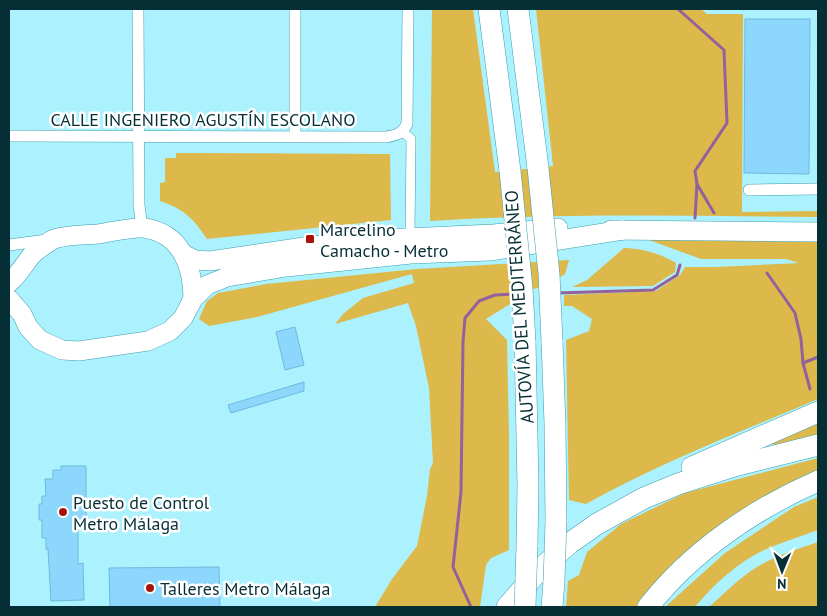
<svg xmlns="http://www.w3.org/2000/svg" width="827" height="616" font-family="'PT Sans',sans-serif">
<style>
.green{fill:#ddb84a}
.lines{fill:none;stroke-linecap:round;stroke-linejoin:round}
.stream{stroke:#93619c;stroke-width:3}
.building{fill:#8cd7fb;stroke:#6eb9dd}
.pedestrian-casing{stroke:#3e9dac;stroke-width:10}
.minor-casing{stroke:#3e9dac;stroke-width:12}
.primary-casing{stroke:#3e9dac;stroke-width:20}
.motorway-casing{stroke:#3e9dac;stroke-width:22}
.pedestrian{stroke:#fff;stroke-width:9}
.minor{stroke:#fff;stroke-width:11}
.primary{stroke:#fff;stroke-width:19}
.motorway{stroke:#fff;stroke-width:21}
.motorway-bridge-casing{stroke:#3e9dac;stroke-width:22;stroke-linecap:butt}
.motorway-bridge{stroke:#fff;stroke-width:21}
.poi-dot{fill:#a71407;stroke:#fff;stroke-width:2}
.labels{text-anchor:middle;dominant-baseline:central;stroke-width:5;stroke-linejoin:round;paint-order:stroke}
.street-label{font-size:18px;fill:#052f35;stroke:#fff}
.poi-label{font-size:18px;fill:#052f35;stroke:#fff;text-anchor:start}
</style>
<rect width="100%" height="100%" fill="#abf2fe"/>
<g class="green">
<path d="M432 9H473L495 172 553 166 536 9H701L707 14H743L742 212 818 211V217C689 216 559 213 430 221Z"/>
<path d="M176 153 390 154 391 220 207 239C193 218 184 209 160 201V183L165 182V158H176Z"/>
<path d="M649 240 818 242V399C740 432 660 463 586 504L569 500 566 340 589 331 592 319 572 306H564V295L656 291 680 275 685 267H715L799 263 786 259H701Z"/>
<path d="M624 248C644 249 659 253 676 263L675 272 653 286 572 287 587 280Z"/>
<path d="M569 260 565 274 551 283 534 289 486 319 507 340 509 437V550L491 558 486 565 480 607H375L392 579 417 546 427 496 430 469 433 463 429 388 416 326 408 303 335 324 344 313 363 298 414 283 412 274 257 317 209 326 199 319 207 301 218 293 266 284 417 269Z"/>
<path d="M818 422V434L774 445 770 441Z"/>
<path d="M818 458V472L640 607H566L568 581 579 575 587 552 621 524 685 493Z"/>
<path d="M818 497V530C802 536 786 541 771 547 741 559 715 583 695 607H665L725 553 794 507Z"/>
<path d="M818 542V607H709C724 594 739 578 757 567 775 556 798 549 818 542Z"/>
</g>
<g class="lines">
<g class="stream">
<path d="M678 9 724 50 727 123 695 171 697 184 714 213"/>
<path d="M695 218 697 184"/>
<path d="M767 273 795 313 801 339 803 363 810 389"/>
<path d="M557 293 653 290 677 275 680 265"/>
<path d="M803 363 818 357"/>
<path d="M471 607 453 567 461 492 463 342 465 318 479 301 495 295 514 294"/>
</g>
</g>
<g class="building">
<path d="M745 19H810L809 174 744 173Z"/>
<path d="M295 327 304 365 285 370 276 332Z"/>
<path d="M304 382V391L231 413 228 405Z"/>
<path d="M61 466H86V527H78V564L83 563 84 600 51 601 48 549H46V538H42V520H39V504H42V496H46L45 479H53V470H61Z"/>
<path d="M219 567 220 607H110L109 568Z"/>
</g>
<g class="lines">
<defs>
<path id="pedestrian" d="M403 132 411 139 410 237"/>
<g id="minor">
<path d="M138 9 139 205 142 228"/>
<path d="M295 9V136"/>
<path d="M9 136 386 137C397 135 402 134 407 124L408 9"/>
<path d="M749 190 818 189"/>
<path d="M9 245 47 240"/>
</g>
<g id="primary">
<path d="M611 230 818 232"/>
<path d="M185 255 195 260 210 261 311 246 385 239 493 234 558 228"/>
<path d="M9 283C18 275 24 265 31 256 36 250 46 244 52 240 62 235 86 235 98 234 112 232 129 227 144 228 181 233 193 266 193 299"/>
<path d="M9 299 22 314 28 327 40 340 62 350 79 351 148 341 170 331 183 318 193 299 207 285 227 277 286 267 344 261 411 254 490 251 623 230"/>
</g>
<g id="motorway">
<path d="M489 9 510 171"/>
<path d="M518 9 538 168"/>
<path d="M525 341 528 486 527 546"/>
<path d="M552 341 555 424 556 521"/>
<path d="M692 467 818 412"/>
<path d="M507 607 540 569 570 543 597 524 644 498 678 484 734 466 818 445"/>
<path d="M552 607 554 581"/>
<path d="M648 607C692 551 754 509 818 481"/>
</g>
</defs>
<use href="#pedestrian" class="pedestrian-casing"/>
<use href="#minor" class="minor-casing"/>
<use href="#primary" class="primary-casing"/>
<use href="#motorway" class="motorway-casing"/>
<use href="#pedestrian" class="pedestrian"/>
<use href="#minor" class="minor"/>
<use href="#primary" class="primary"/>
<use href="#motorway" class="motorway"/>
<defs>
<g id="motorway-bridge">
<path d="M538 168 549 274 552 341"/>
<path d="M510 171 522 288 525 341"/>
<path d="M554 581 556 521"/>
<path d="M525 607 527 546"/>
</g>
</defs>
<use href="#motorway-bridge" class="motorway-bridge-casing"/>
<use href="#motorway-bridge" class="motorway-bridge"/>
</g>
<g class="poi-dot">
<rect x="305" y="234" width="10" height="10" rx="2.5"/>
<circle cx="63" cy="512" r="5"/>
<circle cx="150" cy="588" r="5"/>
</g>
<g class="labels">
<g class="street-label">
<text x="203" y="119">CALLE INGENIERO AGUSTÍN ESCOLANO</text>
<text transform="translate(519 307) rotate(-94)">AUTOVÍA DEL MEDITERRÁNEO</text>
</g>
<g class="poi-label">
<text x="320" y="229">Marcelino<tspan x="320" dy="21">Camacho - Metro</tspan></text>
<text x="73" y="502">Puesto de Control<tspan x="73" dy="21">Metro Málaga</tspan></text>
<text x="160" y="588">Talleres Metro Málaga</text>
</g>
</g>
<rect width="827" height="616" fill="none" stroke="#052f35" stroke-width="20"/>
<g transform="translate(782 571) rotate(181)" stroke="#ffffff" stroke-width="4" paint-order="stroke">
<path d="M0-4L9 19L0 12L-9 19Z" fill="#052f35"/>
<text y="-8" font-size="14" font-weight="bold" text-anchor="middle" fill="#052f35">N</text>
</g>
</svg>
